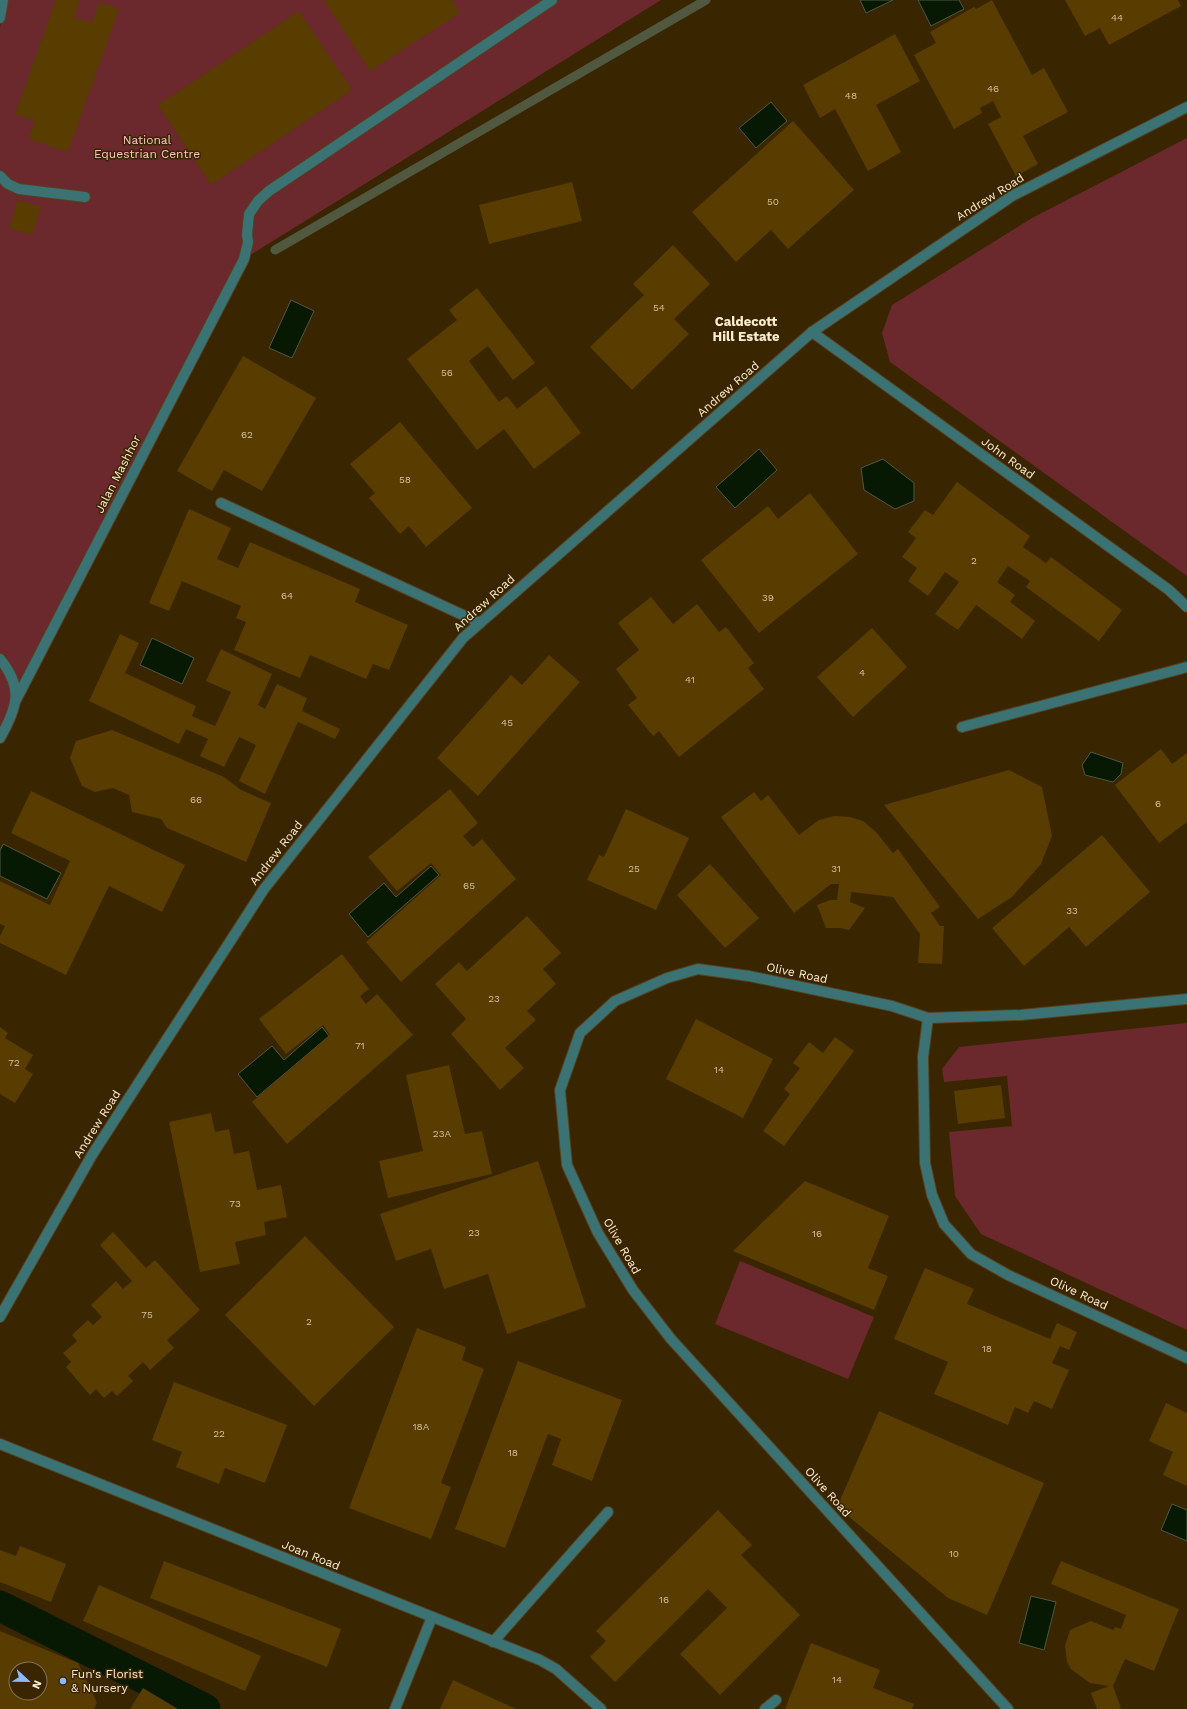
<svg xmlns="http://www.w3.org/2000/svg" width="1187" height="1709" font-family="'Work Sans',sans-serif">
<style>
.green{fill:#6b282d}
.water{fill:#071902;stroke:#515840}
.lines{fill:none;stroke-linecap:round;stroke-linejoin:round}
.stream{stroke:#515840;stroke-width:9}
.canal{stroke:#071902;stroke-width:31}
.building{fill:#593c00;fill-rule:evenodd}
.minor-casing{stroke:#55411d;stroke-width:12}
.minor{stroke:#3b7273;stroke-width:10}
.poi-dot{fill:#8cb9fc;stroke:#392500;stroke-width:1.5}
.labels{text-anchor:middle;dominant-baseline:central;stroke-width:3;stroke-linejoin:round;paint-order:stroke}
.number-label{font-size:10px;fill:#d5c09e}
.park-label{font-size:12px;fill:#fbc3c4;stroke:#392500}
.street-label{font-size:12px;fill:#feecd2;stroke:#392500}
.poi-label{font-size:12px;fill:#feecd2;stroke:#392500;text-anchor:start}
.neighbourhood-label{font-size:13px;font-weight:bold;fill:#feecd2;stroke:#392500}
</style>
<rect width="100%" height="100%" fill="#392500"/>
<g class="green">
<path d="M4 0H661L244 259 0 737V28Z"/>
<path d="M1187 138V576L890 362 882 333 892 305 1032 218Z"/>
<path d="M1187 1023V1330L981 1234 955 1196 949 1132 1012 1126 1007 1076 944 1082 942 1069 959 1047Z"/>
<path d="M740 1261 874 1317 848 1379 715 1324Z"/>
</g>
<g class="water">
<path d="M860 0H893L866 13Z"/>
<path d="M918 0H959L964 9 931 26Z"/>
<path d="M771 102 787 121 756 148 739 128Z"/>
<path d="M291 300 314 311 292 358 269 348Z"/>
<path d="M759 449 777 470 735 508 716 487Z"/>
<path d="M883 459 914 483V501L895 509 864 490 861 468Z"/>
<path d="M152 638 194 658 182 684 140 665Z"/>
<path d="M1091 752 1123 763 1121 774 1113 782 1085 775 1082 765Z"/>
<path d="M3 844 61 873 47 899 0 876V851Z"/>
<path d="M431 866 439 875 368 937 349 914 384 883 396 897Z"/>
<path d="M322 1027 329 1036 257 1097 238 1074 272 1046 284 1060Z"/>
<path d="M1172 1504 1187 1510V1541L1161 1530Z"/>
<path d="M1031 1596 1056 1602 1044 1650 1019 1643Z"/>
</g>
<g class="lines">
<path class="stream" d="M275 250 706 0"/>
<path class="canal" d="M0 1606 205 1709"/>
</g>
<g class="building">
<path d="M56 0H80L74 17 92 23 99 2 119 9 68 152 28 139 35 121 15 114Z"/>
<path d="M324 0H452L460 13 370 71Z"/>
<path d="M992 0 1032 75 1044 68 1068 112 1023 136 1038 164 1016 176 988 124 1001 117 993 101 980 108 982 113 954 129 914 55 936 43 930 32 974 7 976 9Z"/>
<path d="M1065 0H1178L1181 6 1109 45 1100 28 1085 36Z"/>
<path d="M299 11 352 90 211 185 158 105Z"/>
<path d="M895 34 920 81 876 105 901 152 868 171 835 109 820 118 803 85Z"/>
<path d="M793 121 854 190 788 249 771 230 736 262 692 212Z"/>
<path d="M572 182 582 221 489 244 479 205Z"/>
<path d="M18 200 41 207 32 235 9 228Z"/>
<path d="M673 245 710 284 674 319 689 334 632 390 590 347 644 295 633 284Z"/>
<path d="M477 288 535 363 513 380 488 346 469 361 499 402 507 396 517 409 546 386 581 433 534 469 504 429 477 450 407 359 457 320 449 310Z"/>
<path d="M243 356 316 398 262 491 224 470 212 491 177 471Z"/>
<path d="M400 422 472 508 426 547 409 526 400 534 369 498 375 493 350 464Z"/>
<path d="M957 482 1030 536 1023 547 1046 563 1051 557 1122 610 1099 641 1026 587 1030 581 1008 566 997 582 1015 595 1010 602 1035 621 1022 639 976 605 958 630 935 614 959 582 945 572 928 596 908 581 917 568 902 557 916 538 908 532 925 510 933 515Z"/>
<path d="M810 493 858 554 759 633 701 560 768 506 778 519Z"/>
<path d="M189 509 231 528 217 559 238 568 250 542 360 589 355 602 408 625 389 670 373 664 366 679 310 655 300 678 234 650 246 622 236 618 241 606 182 581 169 611 149 603Z"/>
<path d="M651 597 673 624 697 604 719 632 726 627 754 663 748 668 764 689 679 757 659 731 653 736 628 705 637 698 616 669 639 650 618 623Z"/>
<path d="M872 628 907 667 853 717 817 677Z"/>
<path d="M120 634 139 643 125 673 196 706 192 716 215 726 231 692 206 681 221 649 272 674 258 705 265 709 277 684 307 698 302 711 340 729 335 739 298 722 265 794 239 781 256 745 239 737 224 767 200 756 208 739 186 729 179 744 89 701Z"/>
<path d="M549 655 580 682 478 796 437 758 511 675 522 685Z"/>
<path d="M112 730 224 777 241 790 271 803 246 862 167 828 161 819 132 812 129 795 113 788 95 792 82 786 70 758 76 741Z"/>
<path d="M1161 749 1172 764 1187 753V822L1159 843 1115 785Z"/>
<path d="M1009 770 1042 787 1052 836 1041 864 1012 897 978 919 884 805Z"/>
<path d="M450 789 478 823 463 836 473 847 482 839 516 879 401 982 366 942 441 875 431 863 397 891 368 857Z"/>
<path d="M31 791 185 865 162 912 109 886 66 975 0 943V936L5 926 0 924V881L50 905 70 861 11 833Z"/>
<path d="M754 792 761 801 768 795 799 835 819 820 834 816 850 817 863 821 876 832 893 853 898 849 940 907 931 913 940 926H944L942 964 918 963 920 934 893 897 851 892 850 902 865 908 849 930 840 928H826L817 905 830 900H837L839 884H831L794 913 721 817Z"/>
<path d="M626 809 689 838 656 910 587 880 599 855 604 857Z"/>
<path d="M1102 835 1150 892 1086 947 1069 927 1024 966 992 928Z"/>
<path d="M710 864 759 918 725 948 677 895Z"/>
<path d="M527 916 561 953 543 969 556 984 527 1011 536 1020 505 1048 524 1068 500 1090 451 1034 466 1019 435 984 459 962 467 971Z"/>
<path d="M342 954 369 989 360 996 366 1004 377 994 413 1035 287 1144 252 1102 330 1035 323 1025 286 1054 259 1019Z"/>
<path d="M696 1019 773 1059 743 1118 666 1079Z"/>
<path d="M0 1027 8 1033 5 1038 33 1055 25 1069 33 1074 15 1103 0 1094Z"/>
<path d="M835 1037 854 1051 784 1146 763 1131 790 1094 784 1089 800 1068 793 1063 809 1042 823 1053Z"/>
<path d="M449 1065 465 1134 482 1131 492 1174 388 1198 379 1161 423 1151 406 1075Z"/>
<path d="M1001 1085 1005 1118 958 1124 954 1091Z"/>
<path d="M211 1113 215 1132 229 1129 234 1154 249 1151 257 1190 281 1185 287 1217 264 1222 266 1235 235 1242 240 1264 200 1272 169 1122Z"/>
<path d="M538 1161 586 1307 507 1334 488 1274 444 1289 431 1249 396 1261 380 1214Z"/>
<path d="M805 1181 889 1216 868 1268 888 1276 874 1310 733 1251Z"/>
<path d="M113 1232 146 1268 155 1260 200 1310 167 1340 174 1348 150 1370 143 1362 128 1376 133 1381 117 1396 112 1391 104 1398 96 1389 90 1395 66 1367 71 1362 63 1353 77 1341 72 1335 88 1320 93 1325 102 1317 91 1305 116 1281 123 1289 132 1281 100 1245Z"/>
<path d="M305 1236 394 1327 314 1406 225 1315Z"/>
<path d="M925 1268 974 1289 967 1304 1050 1339 1057 1323 1077 1332 1069 1350 1060 1346 1052 1363 1069 1370 1052 1409 1034 1401 1028 1413 1015 1407 1008 1425 934 1394 948 1362 894 1339Z"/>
<path d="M417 1328 466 1347 462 1360 484 1369 441 1483 451 1487 431 1539 349 1508Z"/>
<path d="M518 1361 622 1400 592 1481 552 1465 561 1439 548 1434 505 1548 455 1529Z"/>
<path d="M174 1382 287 1425 265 1483 225 1468 219 1484 176 1467 182 1452 152 1440Z"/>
<path d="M1166 1403 1187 1413V1486L1163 1475 1173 1452 1149 1441Z"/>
<path d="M879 1411 1044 1483 987 1615 948 1598 837 1507Z"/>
<path d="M718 1510 752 1545 741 1555 800 1615 720 1695 680 1654 727 1608 708 1589 615 1682 590 1657 606 1641 596 1631Z"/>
<path d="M20 1546 66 1564 51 1602 0 1582V1550L16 1556Z"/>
<path d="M164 1561 341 1629 327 1667 150 1598Z"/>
<path d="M1061 1561 1179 1609 1154 1671 1125 1659 1113 1686 1121 1708 1119 1709H1097L1091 1693 1109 1686 1090 1683 1071 1669 1067 1662 1065 1646 1070 1630 1091 1621 1113 1630 1115 1627 1121 1629 1126 1615 1051 1584Z"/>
<path d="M99 1585 261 1656 245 1691 83 1621Z"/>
<path d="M0 1631 78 1663 97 1703 94 1709H0ZM16 1669H40V1693H16Z"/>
<path d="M811 1643 880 1670 873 1688 914 1704 912 1709H785Z"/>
<path d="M453 1680 516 1709H440Z"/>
<path d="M143 1688 178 1709H130Z"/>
</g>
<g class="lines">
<defs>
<g id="minor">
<path d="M0 18 3 0"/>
<path d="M0 176 8 184 19 189 85 197"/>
<path d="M812 332 1169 590 1187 607"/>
<path d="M221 503 480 623"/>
<path d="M0 659C24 688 17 708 0 738"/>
<path d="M16 700 244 259 248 242 247 235 249 214 258 201 269 191 552 0"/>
<path d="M962 727 1187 667"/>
<path d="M928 1018 923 1057 925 1163 932 1195 944 1224 971 1254 1008 1275 1187 1358"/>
<path d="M0 1317 92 1155 264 889 463 638 812 332 1012 196 1187 107"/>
<path d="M0 1444 540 1660 556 1669 601 1709"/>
<path d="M493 1642 608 1512"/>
<path d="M395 1709 432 1617"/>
<path d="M765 1709 776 1700"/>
<path d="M1008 1709 671 1339 633 1290 598 1233 567 1165 560 1090 580 1033 615 1001 667 978 698 969 749 976 892 1006 928 1018 1021 1015 1187 999"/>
</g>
</defs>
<use href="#minor" class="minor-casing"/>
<use href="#minor" class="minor"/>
</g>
<circle class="poi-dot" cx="63" cy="1681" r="4"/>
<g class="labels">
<g class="number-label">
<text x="1117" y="17">44</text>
<text x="993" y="88">46</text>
<text x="851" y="95">48</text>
<text x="773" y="201">50</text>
<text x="659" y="307">54</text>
<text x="447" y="372">56</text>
<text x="247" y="434">62</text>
<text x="405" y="479">58</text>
<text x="974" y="560">2</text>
<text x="287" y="595">64</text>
<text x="768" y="597">39</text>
<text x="862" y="672">4</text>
<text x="690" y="679">41</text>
<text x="507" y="722">45</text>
<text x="196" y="799">66</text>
<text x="1158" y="803">6</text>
<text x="634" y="868">25</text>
<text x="836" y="868">31</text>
<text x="469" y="885">65</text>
<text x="1072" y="910">33</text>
<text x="494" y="998">23</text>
<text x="360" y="1045">71</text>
<text x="14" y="1062">72</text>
<text x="719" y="1069">14</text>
<text x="442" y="1133">23A</text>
<text x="235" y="1203">73</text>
<text x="474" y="1232">23</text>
<text x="817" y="1233">16</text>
<text x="147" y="1314">75</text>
<text x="309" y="1321">2</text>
<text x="987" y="1348">18</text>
<text x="421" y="1426">18A</text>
<text x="219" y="1433">22</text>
<text x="513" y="1452">18</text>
<text x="954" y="1553">10</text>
<text x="664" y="1599">16</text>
<text x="837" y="1679">14</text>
</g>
<g class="park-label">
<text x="147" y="140">National<tspan x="147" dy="14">Equestrian Centre</tspan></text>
</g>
<g class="street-label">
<text transform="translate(990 197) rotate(-32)">Andrew Road</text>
<text transform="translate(728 389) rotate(-41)">Andrew Road</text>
<text transform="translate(1008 458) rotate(36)">John Road</text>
<text transform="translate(118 474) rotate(-63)">Jalan Mashhor</text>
<text transform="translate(484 603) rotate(-42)">Andrew Road</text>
<text transform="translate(276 853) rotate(-52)">Andrew Road</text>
<text transform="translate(797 973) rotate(12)">Olive Road</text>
<text transform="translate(97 1124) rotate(-58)">Andrew Road</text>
<text transform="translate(622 1246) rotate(60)">Olive Road</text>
<text transform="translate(1079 1293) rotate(25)">Olive Road</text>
<text transform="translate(828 1492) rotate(48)">Olive Road</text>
<text transform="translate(311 1555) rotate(22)">Joan Road</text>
</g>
<g class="poi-label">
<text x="71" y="1674">Fun's Florist<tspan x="71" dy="14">&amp; Nursery</tspan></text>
</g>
<g class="neighbourhood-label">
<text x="746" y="321">Caldecott<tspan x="746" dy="15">Hill Estate</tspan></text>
</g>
</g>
<g transform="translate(28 1681) rotate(112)"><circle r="19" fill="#392500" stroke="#887554"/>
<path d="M0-3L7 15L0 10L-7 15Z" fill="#8cb9fc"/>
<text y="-6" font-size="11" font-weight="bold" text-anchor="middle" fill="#feecd2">N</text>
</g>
</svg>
